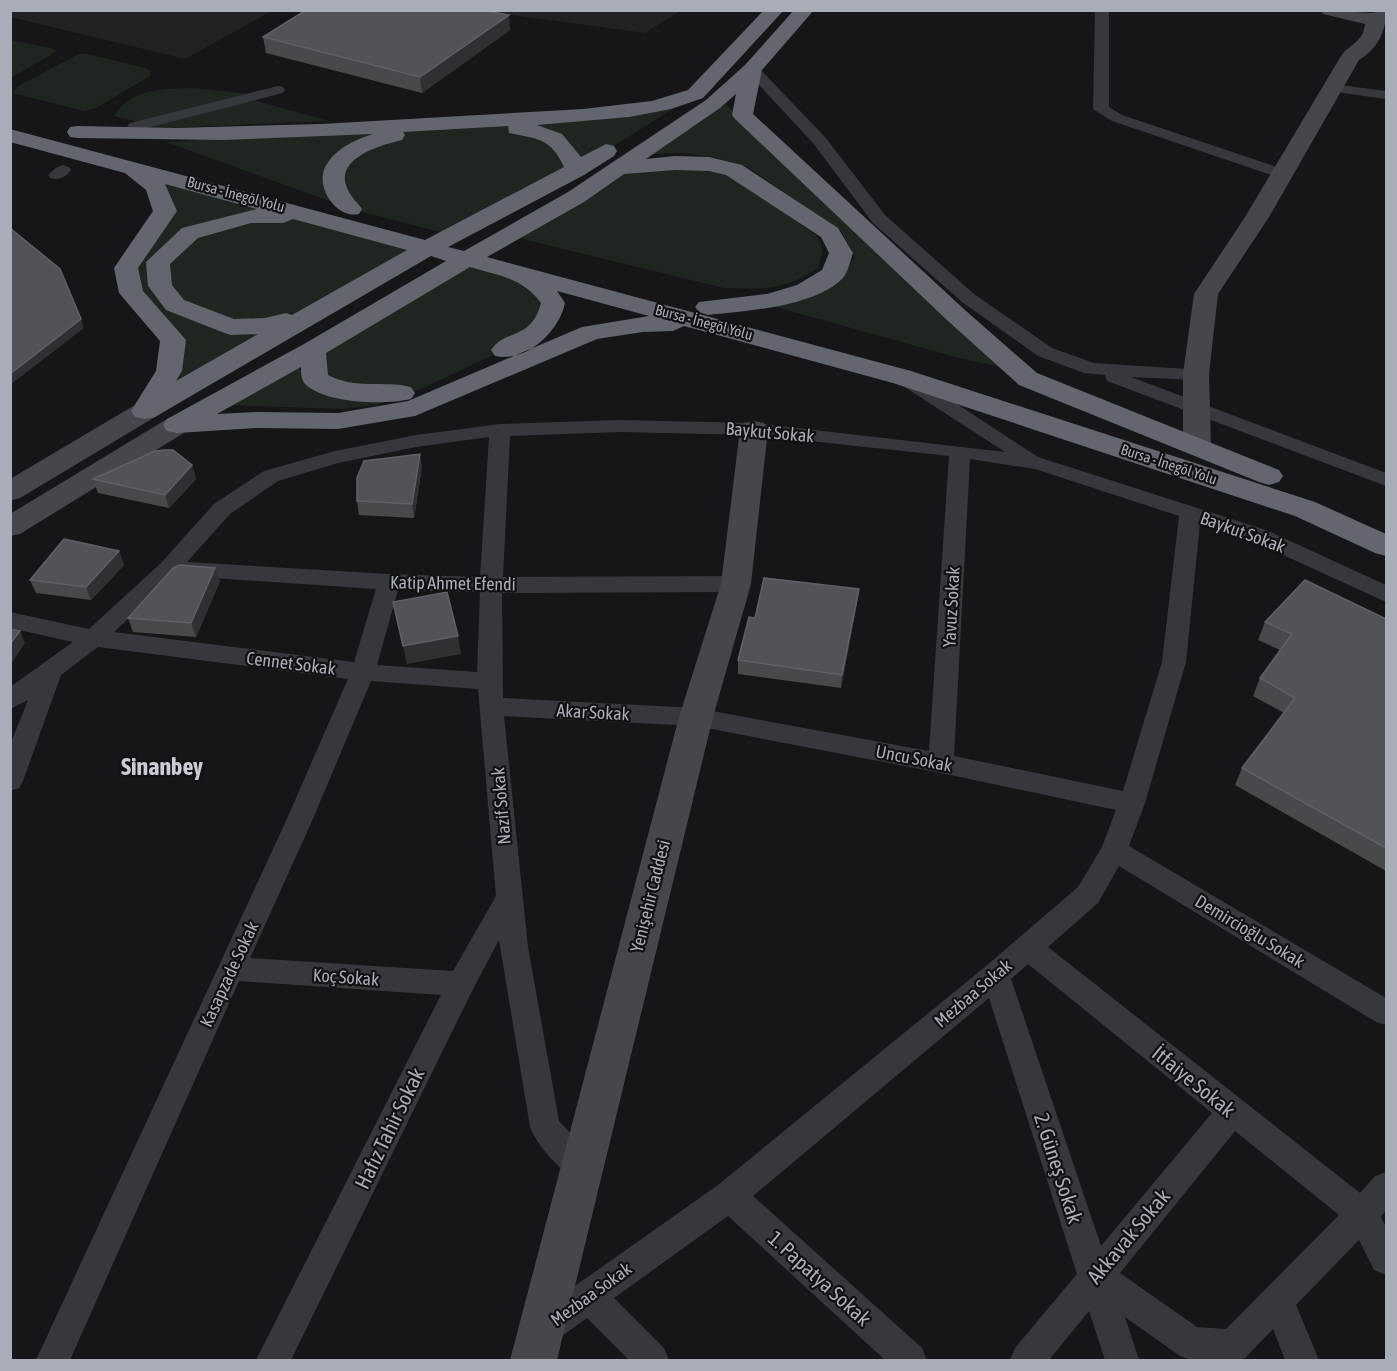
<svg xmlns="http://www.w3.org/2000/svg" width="1397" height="1371" font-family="'Asap Condensed',sans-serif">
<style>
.built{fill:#222225}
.green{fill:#1e261f}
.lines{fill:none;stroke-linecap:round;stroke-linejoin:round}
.street{fill:#37383d;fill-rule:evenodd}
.secondary{fill:#45474d;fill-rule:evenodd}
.highway{fill:#63666e;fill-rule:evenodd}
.wall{fill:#47494d}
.shaded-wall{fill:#2f3033}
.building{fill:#525359;stroke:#5f6168;stroke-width:1.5}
.labels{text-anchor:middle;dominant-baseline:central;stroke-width:4.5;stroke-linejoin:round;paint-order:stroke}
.far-street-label{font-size:15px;fill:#a8adb8;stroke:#111113}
.street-label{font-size:18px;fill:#a8adb8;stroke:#111113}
.near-street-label{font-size:21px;fill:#a8adb8;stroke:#111113}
.district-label{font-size:24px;font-weight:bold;fill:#c9ccd4;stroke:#111113}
</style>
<rect width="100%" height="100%" fill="#161618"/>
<g class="built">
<path d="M11 10H272V11L185 59 11 17Z"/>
<path d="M481 11H680L645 33Z"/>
</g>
<g class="green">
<path d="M10 40 51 48 57 51 11 78Z"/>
<path d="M79 54H88L145 68 151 72 150 76 96 108 84 111 13 93 20 85Z"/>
<path d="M194 88 250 94 139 122 114 116C132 87 164 89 194 88Z"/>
<path d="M696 94 576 170 452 235 351 209 166 142 611 113Z"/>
<path d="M254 100 328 121 141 129Z"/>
<path d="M726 104 766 147 1006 368 959 358 765 304 840 277 855 257 841 231 747 167 713 157 682 153 648 154Z"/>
<path d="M129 165 431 246 145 411 173 340 131 293 142 245 165 211Z"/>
<path d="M705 168 730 173 816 235 823 250 818 268C785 290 763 290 724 288L510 236 621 173Z"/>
<path d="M470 258 520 273 553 303 531 337 421 389 406 393 331 389 313 350Z"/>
<path d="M296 362 309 383 406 395 376 405 342 409 227 405Z"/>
</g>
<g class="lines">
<g class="street">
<path d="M1095 10H1109V107L1122 115 1289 171 1291 174 1289 177H1277L1112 121 1093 109Z"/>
<path d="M752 65 757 66 825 137 885 215 974 294 1052 348 1094 363 1203 370 1206 374 1203 378 1196 380 1131 377 1386 473V486L1107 381 1105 375 1084 373 1038 356 962 302 873 223 813 143 747 72 745 69 747 66Z"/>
<path d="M1333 84 1386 91V99L1328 91 1326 88 1328 85Z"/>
<path d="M278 86 283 87 285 90 283 93 135 131 127 126 130 123Z"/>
<path d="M63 165 69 167 71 170C66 177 59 181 50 178L48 175 57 167Z"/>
<path d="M907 374 914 376 1038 457 1266 530 1386 585V602L1250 540 1200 523 1186 662 1145 803 1129 846 1386 998V1025L1376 1022 1119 866 1098 903 1048 947 1360 1193 1375 1176 1386 1172V1210L1381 1217 1386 1227V1275L1374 1270 1359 1240 1296 1305 1319 1360H1285L1273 1329 1245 1358 1239 1360H1191L1180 1356 1125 1317 1139 1360H1105L1089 1311 1049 1360H1010L1015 1348 1077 1274 989 998 753 1196 922 1348 927 1360H885L728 1216 614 1298 664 1348 669 1360H629L587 1318 555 1341 543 1346 531 1341 526 1329 531 1317 718 1185 986 966 1078 887 1102 847 1116 810 941 773 696 726 504 716 528 947 559 1121 592 1156 597 1166 592 1176 581 1181C561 1173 538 1147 530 1127L499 940 471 993 291 1360H256L441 995 239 981 70 1360H36L286 821 348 679 98 647 61 675 23 781 19 788 10 791V745L28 700 10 709V687L73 642 10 628V612L89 629 161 563 214 504 264 471 335 451 416 435 500 424 619 420 754 423 1005 452 900 384 897 380 900 376ZM619 432 754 435 949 456 929 751 696 708 503 698 502 593 736 592 744 589 747 584 744 579 736 576 503 577 510 436ZM489 437 480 577 389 574 187 562 230 514 278 481 338 463 416 447ZM970 459 1035 469 1179 516 1162 662 1123 791 954 756ZM176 574 184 576 376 589 354 662 114 632ZM398 590 480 592 477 672 377 665ZM371 681 478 689 496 896 453 971 250 958 312 821ZM1028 964 1212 1113 1101 1246 1011 979ZM1235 1131 1339 1215 1226 1329 1197 1327 1120 1273Z"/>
</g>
<g class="secondary">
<path d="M1321 10 1372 13 1386 10C1386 32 1378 48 1359 60L1269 217 1218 294 1209 374 1211 447 1207 453 1197 456 1187 453 1183 447V374L1194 294 1245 217 1341 56C1350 43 1363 43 1365 24L1323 14Z"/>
<path d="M145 403 155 405 159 411 155 417 20 498 10 501V479L135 405Z"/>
<path d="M177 417 187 419 191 425 187 431 20 534 10 536V514L167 419Z"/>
<path d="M754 421 764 423 768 429 751 584 713 717 557 1360H510L679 717 721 584 740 429 744 423Z"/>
</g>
<path class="highway" d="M764 10H784L703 98 671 109 629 117 537 125 562 134 581 157 606 144 614 146 617 151 614 156 584 175 448 247 464 251 568 192 706 100 745 65 794 10H814L762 70 753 114 966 311 1037 373 1279 470 1283 476 1279 482 1269 485 1259 482 1019 385 948 321 735 119 732 115 736 94 720 108 646 159 675 156 709 157 742 165 838 228 853 253C850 261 848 273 842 279 813 307 747 311 708 315L699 312 695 307 699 302 767 294 797 285 822 270 829 253 821 237 726 175 709 171 675 170 624 174 584 202 487 257 911 371 1315 502 1386 534V556L1375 553 1295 516 893 383 684 326 673 331 643 332 597 339 415 416 338 429 258 428 177 433 167 431 163 425 167 419 304 344 446 261 431 256 155 417 145 419 135 417 131 411 156 371 160 341 119 293 114 268 153 211 146 190 125 173 10 142V129L425 240 564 167C550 137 537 139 509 133L508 126 403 132 405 135 402 140C380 145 332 159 348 190 351 197 358 203 362 209L359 214C338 219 317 190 324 170 332 150 354 140 373 134L223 140 78 138 70 137 67 132 70 127 78 126 175 128 321 124 583 109 652 101 688 90ZM165 184 257 209 182 228 146 262 148 286 166 310 222 332 231 335 258 334 176 381 182 371 186 340 143 291 138 268 177 211ZM293 219 407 250 292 315 286 313 265 318 234 319 184 300 172 285 170 264 198 238 251 223H283ZM470 267C497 275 523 278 541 303 531 341 506 328 491 350L495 356C526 363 559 332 565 303L557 291 649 316 582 327 408 401 338 413 258 412 217 414 301 367C301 373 301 380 306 385 328 404 385 405 411 399L415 393 411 387C383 380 356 390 328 375L326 353Z"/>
</g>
<g class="wall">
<path d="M510 30 422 93 266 53 263 37Z"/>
<path d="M192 465 196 479 169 508 98 493 93 479Z"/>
<path d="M422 467 414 518 359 515 357 501Z"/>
<path d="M119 551 124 565 91 600 36 593 30 580Z"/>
<path d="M220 581 196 637 133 632 128 618Z"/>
<path d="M859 589 857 603 841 688 738 674V660L755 618Z"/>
<path d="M1386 619V871L1235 785 1242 768 1284 713 1253 696 1260 678 1280 650 1258 640 1265 622Z"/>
</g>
<g class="shaded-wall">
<path d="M509 15 510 30 422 93 420 77Z"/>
<path d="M81 319 84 328 10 385V374Z"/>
<path d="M420 454 422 467 414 518 412 504Z"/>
<path d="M192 465 196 479 169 508 165 495Z"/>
<path d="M119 551 124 565 91 600 86 587Z"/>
<path d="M215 568 220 581 196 637 191 623Z"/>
<path d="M859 589 857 603 841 688 842 675Z"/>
<path d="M20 631 25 643 11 664 10 644Z"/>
<path d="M458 636 461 654 407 664 403 646Z"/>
</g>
<g class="building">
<path d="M306 10H483L509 15 420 77 263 37Z"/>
<path d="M10 228 60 269 81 319 10 374Z"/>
<path d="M164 450H173L192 465 165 495 93 479 155 451Z"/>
<path d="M420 454 412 504 357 501V478L364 461Z"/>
<path d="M64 539 119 551 86 587 30 580Z"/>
<path d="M179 565 215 568 191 623 128 618 173 568Z"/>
<path d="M764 578 859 589 842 675 738 660 749 617 755 618Z"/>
<path d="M1305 580 1386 619V848L1242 768 1295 698 1260 678 1292 634 1265 622Z"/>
<path d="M447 592 458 636 403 646 393 602Z"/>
<path d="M10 629 20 631 10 644Z"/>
</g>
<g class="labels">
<g class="far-street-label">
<text transform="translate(236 194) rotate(15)">Bursa - İnegöl Yolu</text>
<text transform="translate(704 322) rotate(15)">Bursa - İnegöl Yolu</text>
<text transform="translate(1169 464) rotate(18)">Bursa - İnegöl Yolu</text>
</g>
<g class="street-label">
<text transform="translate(770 432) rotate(5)">Baykut Sokak</text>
<text transform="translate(1243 532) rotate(20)">Baykut Sokak</text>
<text transform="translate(453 583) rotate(1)">Katip Ahmet Efendi</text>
<text transform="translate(951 607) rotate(-87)">Yavuz Sokak</text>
<text transform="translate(291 663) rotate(7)">Cennet Sokak</text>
<text transform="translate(593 712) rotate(3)">Akar Sokak</text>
<text transform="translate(914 758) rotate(11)">Uncu Sokak</text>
<text transform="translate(501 806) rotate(-95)">Nazif Sokak</text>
<text transform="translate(650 896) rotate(-76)">Yenişehir Caddesi</text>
<text transform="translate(1250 931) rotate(31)">Demircioğlu Sokak</text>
<text transform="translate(229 974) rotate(-65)">Kasapzade Sokak</text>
<text transform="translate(346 977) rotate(4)">Koç Sokak</text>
<text transform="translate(973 993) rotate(-40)">Mezbaa Sokak</text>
<text transform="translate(591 1294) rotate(-36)">Mezbaa Sokak</text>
</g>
<g class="near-street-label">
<text transform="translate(1194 1081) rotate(39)">İtfaiye Sokak</text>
<text transform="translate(389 1128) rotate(-64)">Hafız Tahir Sokak</text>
<text transform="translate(1059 1168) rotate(72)">2. Güneş Sokak</text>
<text transform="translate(1128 1236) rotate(-50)">Akkavak Sokak</text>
<text transform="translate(820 1278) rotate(42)">1. Papatya Sokak</text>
</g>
<g class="district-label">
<text x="162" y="766">Sinanbey</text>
</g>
</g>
<rect width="1397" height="1371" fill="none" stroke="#a8adb8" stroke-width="24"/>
</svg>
